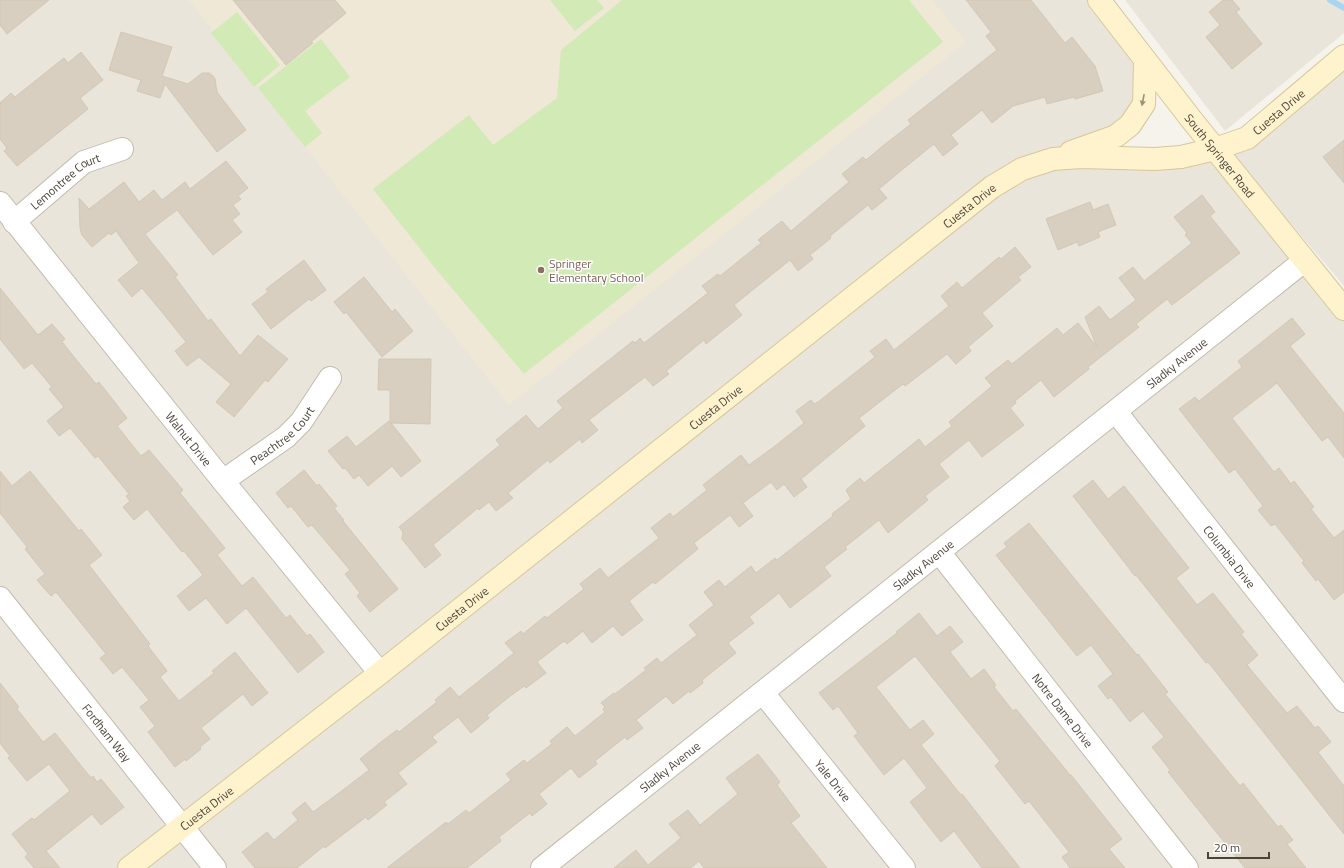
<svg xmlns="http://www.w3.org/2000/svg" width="1344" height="868" font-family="'Titillium Web',sans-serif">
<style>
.residential{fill:#eae5da}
.education{fill:#efe8d6}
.green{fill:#d2eab5}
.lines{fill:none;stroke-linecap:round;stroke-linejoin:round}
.stream{stroke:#a9d4f2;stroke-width:6}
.building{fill:#d8cfc1;stroke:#d3c7b4}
.street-casing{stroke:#c2bbae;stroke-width:24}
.secondary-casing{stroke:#d6c79b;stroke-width:24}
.street{stroke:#fff;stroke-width:22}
.secondary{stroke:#fff3cd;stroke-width:22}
.oneway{fill:#9c937c}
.education-dot{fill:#8d6e63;stroke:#fff;stroke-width:1.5}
.labels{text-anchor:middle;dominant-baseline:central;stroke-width:3;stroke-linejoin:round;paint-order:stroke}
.street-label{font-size:12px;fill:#4b4439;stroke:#fff}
.education-label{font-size:12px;fill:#785e54;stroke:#fff;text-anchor:start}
</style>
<rect width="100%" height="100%" fill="#f6f3ec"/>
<g class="residential">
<path d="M0 0H1095L1145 62 1130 125 1055 158 1215 149 1344 312V868H0Z"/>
<path d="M1125 0H1344V33L1225 131Z"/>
<path d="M1344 63V286L1231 153Z"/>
</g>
<path class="education" d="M189 0H932L966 42 509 405Z"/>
<g class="green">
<path d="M550 0H597L604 8 575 31Z"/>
<path d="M622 0H909L943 42 524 374 435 268 373 189 469 115 493 145 557 98 561 50Z"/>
<path d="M237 12 280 65 254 87 211 33Z"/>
<path d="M321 39 350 77 305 111 322 133 305 147 258 88Z"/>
</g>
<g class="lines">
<path class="stream" d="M1330 0 1344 8"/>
</g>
<g class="building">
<path d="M0 0H49L7 34 0 25Z"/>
<path d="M233 0H335L346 13 311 42 313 43 286 65Z"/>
<path d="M966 0H1031L1065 43 1072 37 1095 66 1103 91 1075 99 1074 97 1047 104 1045 97 1013 106 992 123 982 110 951 135 958 144 943 156 934 144 903 169 879 189 887 198 872 210 868 205 830 236 831 238 810 255 813 259 798 271 790 260 734 305 742 315 722 331 706 344 704 340 666 371 669 374 653 386 645 377 589 420 598 430 582 443 580 439 550 463 548 460 508 493 513 498 496 511 489 502 479 510 478 508 433 545 441 555 425 568 402 539 403 532 399 527 500 445 496 440 526 415 538 429 563 408 557 401 633 341 635 343 640 338 644 343 708 293 702 286 718 274 720 276 761 243 758 240 782 221 791 231 849 182 842 174 863 157 866 160 884 145 911 124 908 120 997 50 986 36 991 32Z"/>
<path d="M1223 0H1232L1240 9 1236 12 1262 44 1232 69 1206 37 1220 25 1209 12Z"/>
<path d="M121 32 172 47 162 76 188 84 202 73H209L213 76 215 79 217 92 246 130 217 152 165 84 160 98 137 91 141 80 109 70Z"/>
<path d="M81 52 103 80 80 98 88 109 17 166 4 151 7 148 0 139V103L11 93 15 97 64 58 68 63Z"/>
<path d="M1344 140V183L1323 157Z"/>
<path d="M226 161 248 188 238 196 241 199 233 205 240 214 232 220 242 232 213 255 177 210 145 234 178 275 175 277 208 321 211 319 240 356 258 335 288 359 268 382 265 380 234 417 216 402 231 384 199 357 187 366 175 351 186 342 162 312 142 288 132 297 118 280 139 263 116 231 111 235 109 233 92 247 82 235 80 228 79 198 89 209 124 182 139 202 154 190 162 200 185 182 190 189Z"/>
<path d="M1202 195 1215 212 1210 216 1240 253 1172 305 1167 299 1136 324 1139 327 1088 367 1089 369 1054 397 1041 380 1015 401 1016 403 1010 408 1024 425 982 457 969 440 939 464 949 477 925 496 928 500 888 533 879 520 845 547 847 549 824 567 831 576 790 608 779 593 749 617 754 623 728 643 736 653 702 680 703 683 690 693 689 691 673 704 666 696 636 720 643 728 627 740 625 737 595 761 597 764 579 778 571 768 539 794 547 804 532 816 530 813 499 837 501 841 467 868H387L446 822 448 824 466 810 469 813 511 780 506 774 524 760 527 763 552 744 550 741 567 727 575 736 605 712 603 709 605 707 601 703 614 693 615 694 646 670 644 668 657 658 661 663 697 635 689 625 714 605 704 592 719 580 725 587 751 566 756 573 775 558 777 560 833 516 832 514 851 499 846 490 860 478 864 483 919 439 925 447 952 426 949 422 992 386 985 378 1008 360 1012 364 1057 328 1063 335 1078 323 1097 347 1085 317 1099 306 1110 320 1136 300 1119 278 1133 267 1144 281 1192 243 1185 235 1187 233 1174 217Z"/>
<path d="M1090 202 1093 210 1108 204 1116 225 1098 232 1100 237 1079 246 1077 242 1058 250 1046 219Z"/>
<path d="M1015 247 1031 267 1018 277 1021 280 982 313 993 326 968 347 971 351 956 364 947 354 905 386 903 384 859 418 865 426 801 479 807 487 794 497 784 484 777 490 771 482 743 503 753 516 739 527 730 515 694 543 698 549 655 584 653 582 629 601 643 620 622 636 613 626 592 643 583 631 567 644 564 641 537 662 546 673 526 688 524 686 509 697 487 715 489 718 471 733 458 717 432 737 437 742 398 773 407 784 384 802 387 805 368 820 366 817 325 848 324 846 297 868H255L242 852 267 832 274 840 298 820 292 813 305 802 313 812 339 793 369 770 360 759 381 742 397 730 399 732 437 702 435 700 450 687 459 697 514 653 505 643 521 631 523 634 545 616 547 618 584 589 580 584 600 568 608 578 659 538 651 528 670 513 673 517 707 490 703 485 741 455 749 465 775 446 804 423 796 411 811 400 814 404 818 402 875 357 870 351 886 339 894 350 949 306 941 296 957 282 962 288 999 257 1001 259Z"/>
<path d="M304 260 326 290 311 301 309 299 271 329 252 304 268 292 266 289Z"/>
<path d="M364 277 392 312 395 309 413 331 382 357 346 312 344 314 334 302Z"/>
<path d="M0 288 38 335 52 324 65 339 62 342 96 384 99 382 127 418 117 426 141 456 149 450 183 490 180 493 225 548 217 555 242 586 253 577 286 618 290 615 307 636 310 634 324 652 298 673 246 608 227 624 206 598 189 611 177 596 203 575 184 551 182 552 147 509 134 520 123 507 130 501 126 496 129 494 98 456 95 458 70 428 59 436 47 421 64 407 49 389 52 387 32 363 24 369 0 339Z"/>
<path d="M1292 318 1305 334 1290 346 1344 413V458L1328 437 1322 441 1277 383 1232 418 1274 472 1279 468 1291 484 1294 481 1314 507 1311 509 1334 538 1344 530V592L1334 600 1318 579 1316 581 1302 563 1304 561 1275 524 1271 526 1258 510 1263 506 1235 469 1229 473 1179 409 1195 397 1199 401 1242 367 1238 361Z"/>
<path d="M379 359H431L430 424 391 423 421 461 401 477 392 466 368 486 359 475 354 479 345 468 343 469 328 451 347 436 356 447 389 421 390 423V390H378Z"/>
<path d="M304 470 317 486 319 484 337 506 334 508 344 520 343 521 398 589 370 612 357 596 360 593 345 574 350 570 312 525 308 527 291 506 288 508 276 493Z"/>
<path d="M0 471 12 486 30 471 79 531 81 529 102 555 89 565 150 644 148 646 167 671 160 677 179 701 214 673 212 671 235 652 268 693 252 706 243 694 201 728 210 739 200 747 201 749 186 761 185 759 175 767 148 732 155 726 140 707 149 700 122 667 113 674 100 658 106 654 56 592 51 596 37 580 45 574 25 549 27 547 0 513Z"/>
<path d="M1093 480 1108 499 1124 486 1189 568 1176 578 1197 605 1213 593 1244 632 1241 634 1258 655 1247 665 1287 713 1297 706 1315 728 1318 726 1331 742 1318 752 1344 786V834L1208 662 1206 663 1136 575 1135 576 1073 496Z"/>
<path d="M1029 523 1137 655 1138 654 1168 692 1165 694 1240 786 1243 783 1278 827 1281 825 1293 840 1287 844 1306 868H1245L1168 772 1170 770 1152 747 1164 737 1143 711 1130 722 1111 697 1108 699 1098 686 1113 674 1091 645 1077 656 996 555 1007 547 1004 543Z"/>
<path d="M919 613 937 636 950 626 963 642 950 652 971 679 984 669 996 685 994 687 1013 711 1016 709 1070 775H1071L1122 839 1109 849 1125 868H1070L1062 857 1069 852 1029 801 1025 804 995 766 1000 761 915 656 876 687 910 730 923 720 934 734 921 745 961 795 962 794 1020 868H982L954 831 941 842 910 802 927 788 904 758 884 775 854 736 858 733 838 706 833 710 819 693 897 633 896 632Z"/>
<path d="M0 683 19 707 17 709 43 742 55 733 91 778 93 776 97 782 101 779 124 807 101 825 92 814 46 851 60 868H34L25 857 28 854 12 834 32 818 34 820 70 791 49 764 27 781 8 758 10 756 0 743Z"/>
<path d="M758 754 780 782 777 785 800 816 791 823 827 868H704L699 861 691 868H614L636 850 648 865 681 838 669 824 688 810 700 825 738 794 726 778Z"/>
</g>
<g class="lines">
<defs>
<g id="street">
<path id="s1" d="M0 203 223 481 380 673"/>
<path id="s2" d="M14 222 84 162 122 149"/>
<path id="s3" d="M1116 412 1344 701"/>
<path id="s4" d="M223 481 286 437 301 422 330 378"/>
<path id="s5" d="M939 552 1187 868"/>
<path id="s6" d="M0 598 215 868"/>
<path id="s7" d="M763 693 904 868"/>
<path id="s8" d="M542 868 1304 261"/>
</g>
<g id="secondary">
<path id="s9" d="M1099 0 1191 119 1344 309"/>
<path d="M1071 152 1116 136 1130 125 1144 104 1145 62"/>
<path id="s10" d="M129 868 380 673 992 187 1022 169 1053 159 1081 157 1155 159 1181 157 1215 149 1247 138 1344 56"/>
</g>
</defs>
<use href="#street" class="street-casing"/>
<use href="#secondary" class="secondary-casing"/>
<use href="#street" class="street"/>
<use href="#secondary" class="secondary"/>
</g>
<defs><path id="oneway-solid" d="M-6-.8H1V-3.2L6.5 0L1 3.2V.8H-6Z"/></defs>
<use class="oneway" href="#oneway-solid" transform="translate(1143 100) rotate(101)"/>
<circle class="education-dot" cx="541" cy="270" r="4"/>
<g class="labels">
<g class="street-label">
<text stroke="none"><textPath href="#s10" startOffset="1405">Cuesta Drive</textPath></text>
<text stroke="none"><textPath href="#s9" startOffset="197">South Springer Road</textPath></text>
<text stroke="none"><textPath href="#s2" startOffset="66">Lemontree Court</textPath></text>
<text stroke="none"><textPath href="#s10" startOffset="1070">Cuesta Drive</textPath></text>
<text stroke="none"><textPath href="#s8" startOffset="811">Sladky Avenue</textPath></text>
<text stroke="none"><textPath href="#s10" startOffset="746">Cuesta Drive</textPath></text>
<text stroke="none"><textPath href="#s4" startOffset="75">Peachtree Court</textPath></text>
<text stroke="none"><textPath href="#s1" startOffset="302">Walnut Drive</textPath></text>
<text stroke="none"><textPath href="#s3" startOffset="184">Columbia Drive</textPath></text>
<text stroke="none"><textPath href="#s8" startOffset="487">Sladky Avenue</textPath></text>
<text stroke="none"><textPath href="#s10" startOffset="422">Cuesta Drive</textPath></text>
<text stroke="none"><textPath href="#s5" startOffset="201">Notre Dame Drive</textPath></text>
<text stroke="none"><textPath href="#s6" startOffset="172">Fordham Way</textPath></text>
<text stroke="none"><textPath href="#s8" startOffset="163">Sladky Avenue</textPath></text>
<text stroke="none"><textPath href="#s7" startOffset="112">Yale Drive</textPath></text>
<text stroke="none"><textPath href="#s10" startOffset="98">Cuesta Drive</textPath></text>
</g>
<g class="education-label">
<text x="549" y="263">Springer<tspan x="549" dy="14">Elementary School</tspan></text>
</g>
</g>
<path d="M1208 852v6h61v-6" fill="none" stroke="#4b4439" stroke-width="2"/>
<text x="1214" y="852" font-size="12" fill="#4b4439" stroke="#ffffff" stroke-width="3" paint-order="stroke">20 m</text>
</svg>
